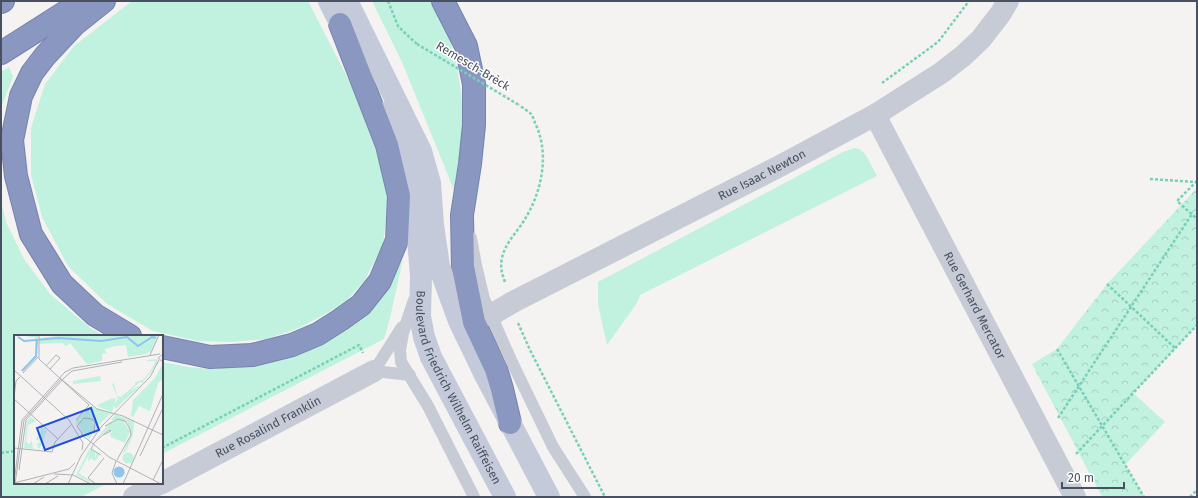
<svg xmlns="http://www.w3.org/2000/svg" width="1198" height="498" font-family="'Fira Sans',sans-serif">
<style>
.grass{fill:#c1f1df}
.forest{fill:url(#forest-crowns)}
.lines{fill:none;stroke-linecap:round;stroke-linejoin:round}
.highway-casing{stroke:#7583ad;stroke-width:24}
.path{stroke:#78d0b9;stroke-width:2.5;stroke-dasharray:3 2;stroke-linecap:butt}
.lane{stroke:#c6cbd6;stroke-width:12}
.street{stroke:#c6cbd6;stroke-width:22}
.secondary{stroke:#c5cada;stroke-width:22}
.highway{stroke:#8a98c1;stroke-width:22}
.path-bridge{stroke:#78d0b9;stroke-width:2.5;stroke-dasharray:3 2;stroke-linecap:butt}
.labels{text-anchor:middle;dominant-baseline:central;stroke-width:3;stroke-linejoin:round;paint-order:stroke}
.street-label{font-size:12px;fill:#495060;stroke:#fff}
.inset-river{fill:none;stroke:#8ec4ee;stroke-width:2}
.inset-road{fill:none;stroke:#b0b2b8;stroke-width:1}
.view{fill:#1d4ed8;fill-opacity:0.15;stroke:#1d4ed8;stroke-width:2}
.inset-edge{fill:none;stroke:#495060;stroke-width:2}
</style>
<defs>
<pattern id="forest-crowns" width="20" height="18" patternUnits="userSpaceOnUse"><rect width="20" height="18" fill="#c1f1df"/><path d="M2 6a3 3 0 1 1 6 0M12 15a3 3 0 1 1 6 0" fill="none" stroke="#a7d0c2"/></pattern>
</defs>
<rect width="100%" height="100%" fill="#f4f3f2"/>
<g class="grass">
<path d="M132 1H308L362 106 379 152 388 204 383 244 365 280 347 300 329 312 299 328 266 339 231 342 198 341 153 331 107 304 68 266 42 217 31 175V128L45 84 74 46Z"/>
<path d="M372 1H435C443 15 448 31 452 47 459 75 464 103 463 132 461 151 457 171 454 190L402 62Z"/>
<path d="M9 67 13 77 1 108V72Z"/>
<path d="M854 148 860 149 866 155 877 176 640 295 637 303 607 345 598 304V282L843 152Z"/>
<path d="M1 201 6 222 24 259 50 294 90 328 104 336H15V483H108L81 497H1Z"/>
<path d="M403 259 390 318 384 339 162 454V362L188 367 209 369 246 366 385 291Z"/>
</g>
<path class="forest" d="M1197 188V325L1133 393 1165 422 1125 465 1144 497H1102L1032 364 1057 349 1107 284Z"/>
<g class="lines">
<defs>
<g id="highway">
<path d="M104 1 74 25 45 56 32 73 21 96 12 140 16 176 31 234 62 284 95 315 130 336"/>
<path d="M443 1 466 46 474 84V125L470 164 462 215 463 267 474 322 496 369 502 389 510 423"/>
<path d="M1 2 3 1"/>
<path d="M1 53 83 1"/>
<path d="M162 347 210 357 252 355 292 345 318 334 340 320 361 305 380 281 397 240 399 196 387 145 340 24"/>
</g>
</defs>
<use href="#highway" class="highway-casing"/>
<g class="path">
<path d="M388 1 398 26 405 33 417 44"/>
<path d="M882 83 938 42 969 1"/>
<path d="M1150 179 1195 182"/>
<path d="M1197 181 1177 201 1197 219"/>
<path d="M505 282C502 274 500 267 502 258 505 243 518 231 525 219 542 191 550 153 535 123 534 120 533 117 531 114 528 111 523 108 519 105"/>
<path d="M1107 284 1175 348"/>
<path d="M518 323 530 350 605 497"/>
<path d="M1057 349 1144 497"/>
<path d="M1058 418 1192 214"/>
<path d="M162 448 359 345 363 353"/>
<path d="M1 453 15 451"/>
<path d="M1076 454 1197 325"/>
<path d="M1190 497 1197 490"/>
</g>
<g class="lane">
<path d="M471 238 476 265 484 299 511 360 553 447 585 497"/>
<path d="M414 300 403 333 400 350 401 362 428 406 474 497"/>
<path d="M402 327 374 371 410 375"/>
</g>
<g class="street">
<path id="s1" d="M875 115 1075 497"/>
<path id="s2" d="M491 315 513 302 778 167 875 115 941 73 963 56 981 39 1001 13 1008 1"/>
<path id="s3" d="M162 483 374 371"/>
<path d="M134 497 161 483"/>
</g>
<g class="secondary">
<path d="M329 1 349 41"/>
<path d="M347 1 421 151 430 183 433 225 439 266 459 321 485 375 549 497"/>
<path id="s4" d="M384 113 403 153 415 200 421 276 420 316 424 337 431 357 505 497"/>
</g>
<use href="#highway" class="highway"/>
<path class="path-bridge" d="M417 44 519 105"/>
</g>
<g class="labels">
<g class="street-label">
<text transform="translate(473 66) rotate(31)">Remesch-Brèck</text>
<text stroke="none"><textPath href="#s2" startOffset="305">Rue Isaac Newton</textPath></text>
<text stroke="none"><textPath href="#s1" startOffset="215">Rue Gerhard Mercator</textPath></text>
<text stroke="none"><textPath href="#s4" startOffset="289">Boulevard Friedrich Wilhelm Raiffeisen</textPath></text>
<text stroke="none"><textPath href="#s3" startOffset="120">Rue Rosalind Franklin</textPath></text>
</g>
</g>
<g transform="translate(14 335)">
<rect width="149" height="149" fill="#f4f3f2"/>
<path d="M7 0H23L24 1 23 22 9 36 7 35 21 21V6H17L22 3ZM143 24 144 28 128 48 126 47 116 56 128 49 101 74 100 69 104 64 98 49 100 48 103 61 107 62 121 50V47L129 45 137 35 142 26H133V25ZM99 63 100 64 90 68 102 63 98 77 83 71 86 69 81 71ZM76 71 120 86 119 100 112 116 109 118 117 100 113 87 97 85 101 80 96 79 83 92 81 85 66 84 63 90 62 86ZM17 82 22 86 14 90 12 107 15 109 18 106 19 114 10 113 13 86ZM78 84 81 94 75 104 67 96 64 89 66 85ZM108 85 116 96 111 108 97 102 96 98 99 97 94 94 80 107 96 87ZM76 113 81 117V123L83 117 86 119 81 126 77 123 74 127 75 119 65 138 81 149 62 140ZM108.5 123a5.5 5.5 0 1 1 11 0a5.5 5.5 0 1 1-11 0Z" fill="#c1f1df"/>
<path d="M51 0H144L137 16 132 19 114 22 112 10 101 11 91 14 92 18H95L88 19V26L73 29 56 8 52 11 48 8 25 9 26 3ZM149 28V44L144 48 136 76 125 71 119 82 117 81 119 65 141 43ZM86 41 87 46 59 49V46ZM25 89 33 96 25 115 23 109 27 107 22 104 27 96Z" fill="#c1f1df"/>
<path d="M99.5 137a5.5 5.5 0 1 1 11 0a5.5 5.5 0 1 1-11 0Z" fill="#8ec4ee"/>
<path class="inset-river" d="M4 2 10 6 45 3 87 6 113 2 124 11 138 2 142 3M8 36 22 21 23 4"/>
<path class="inset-road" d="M25 0V24L75 70M149 19 144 23 149 27M136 20 145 0M32 31 42 20 46 23 36 34M0 35 56 86M9 38 24 22M0 62 2 46 6 42M0 64 44 104M55 85 69 108 68 115M62 85 75 70M91 91 104 84 111 86 116 94 117 100 103 125M67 99 95 122 147 149M69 100 63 91 70 83 78 84 81 88 80 98M0 113 38 117 41 107 58 89M87 120 77 114 80 108 82 106 90 99 95 95 97 96 89 100M126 121 149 73M102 126 98 138 103 149M5 135 12 85 50 43 58 36 108 27M40 139 59 140 77 149M139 145 149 125M0 148 8 85 51 37 59 33 146 19M0 148 55 134 61 128M1 149 10 85 47 44 83 74 109 81 149 100M19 149 30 142M31 149 44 141M54 149 67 121 87 92 136 42 145 25M82 149 74 143 90 123M109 149 149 59"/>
<path class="view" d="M77 73 85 95 31 115 23 93Z"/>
<rect width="149" height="149" class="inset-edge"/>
</g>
<rect width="1198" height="498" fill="none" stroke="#495060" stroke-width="4"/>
<path d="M1062 482v6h62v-6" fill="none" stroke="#495060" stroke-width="2"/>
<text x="1068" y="482" font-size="12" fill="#495060" stroke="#ffffff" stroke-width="3" paint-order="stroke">20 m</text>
</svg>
